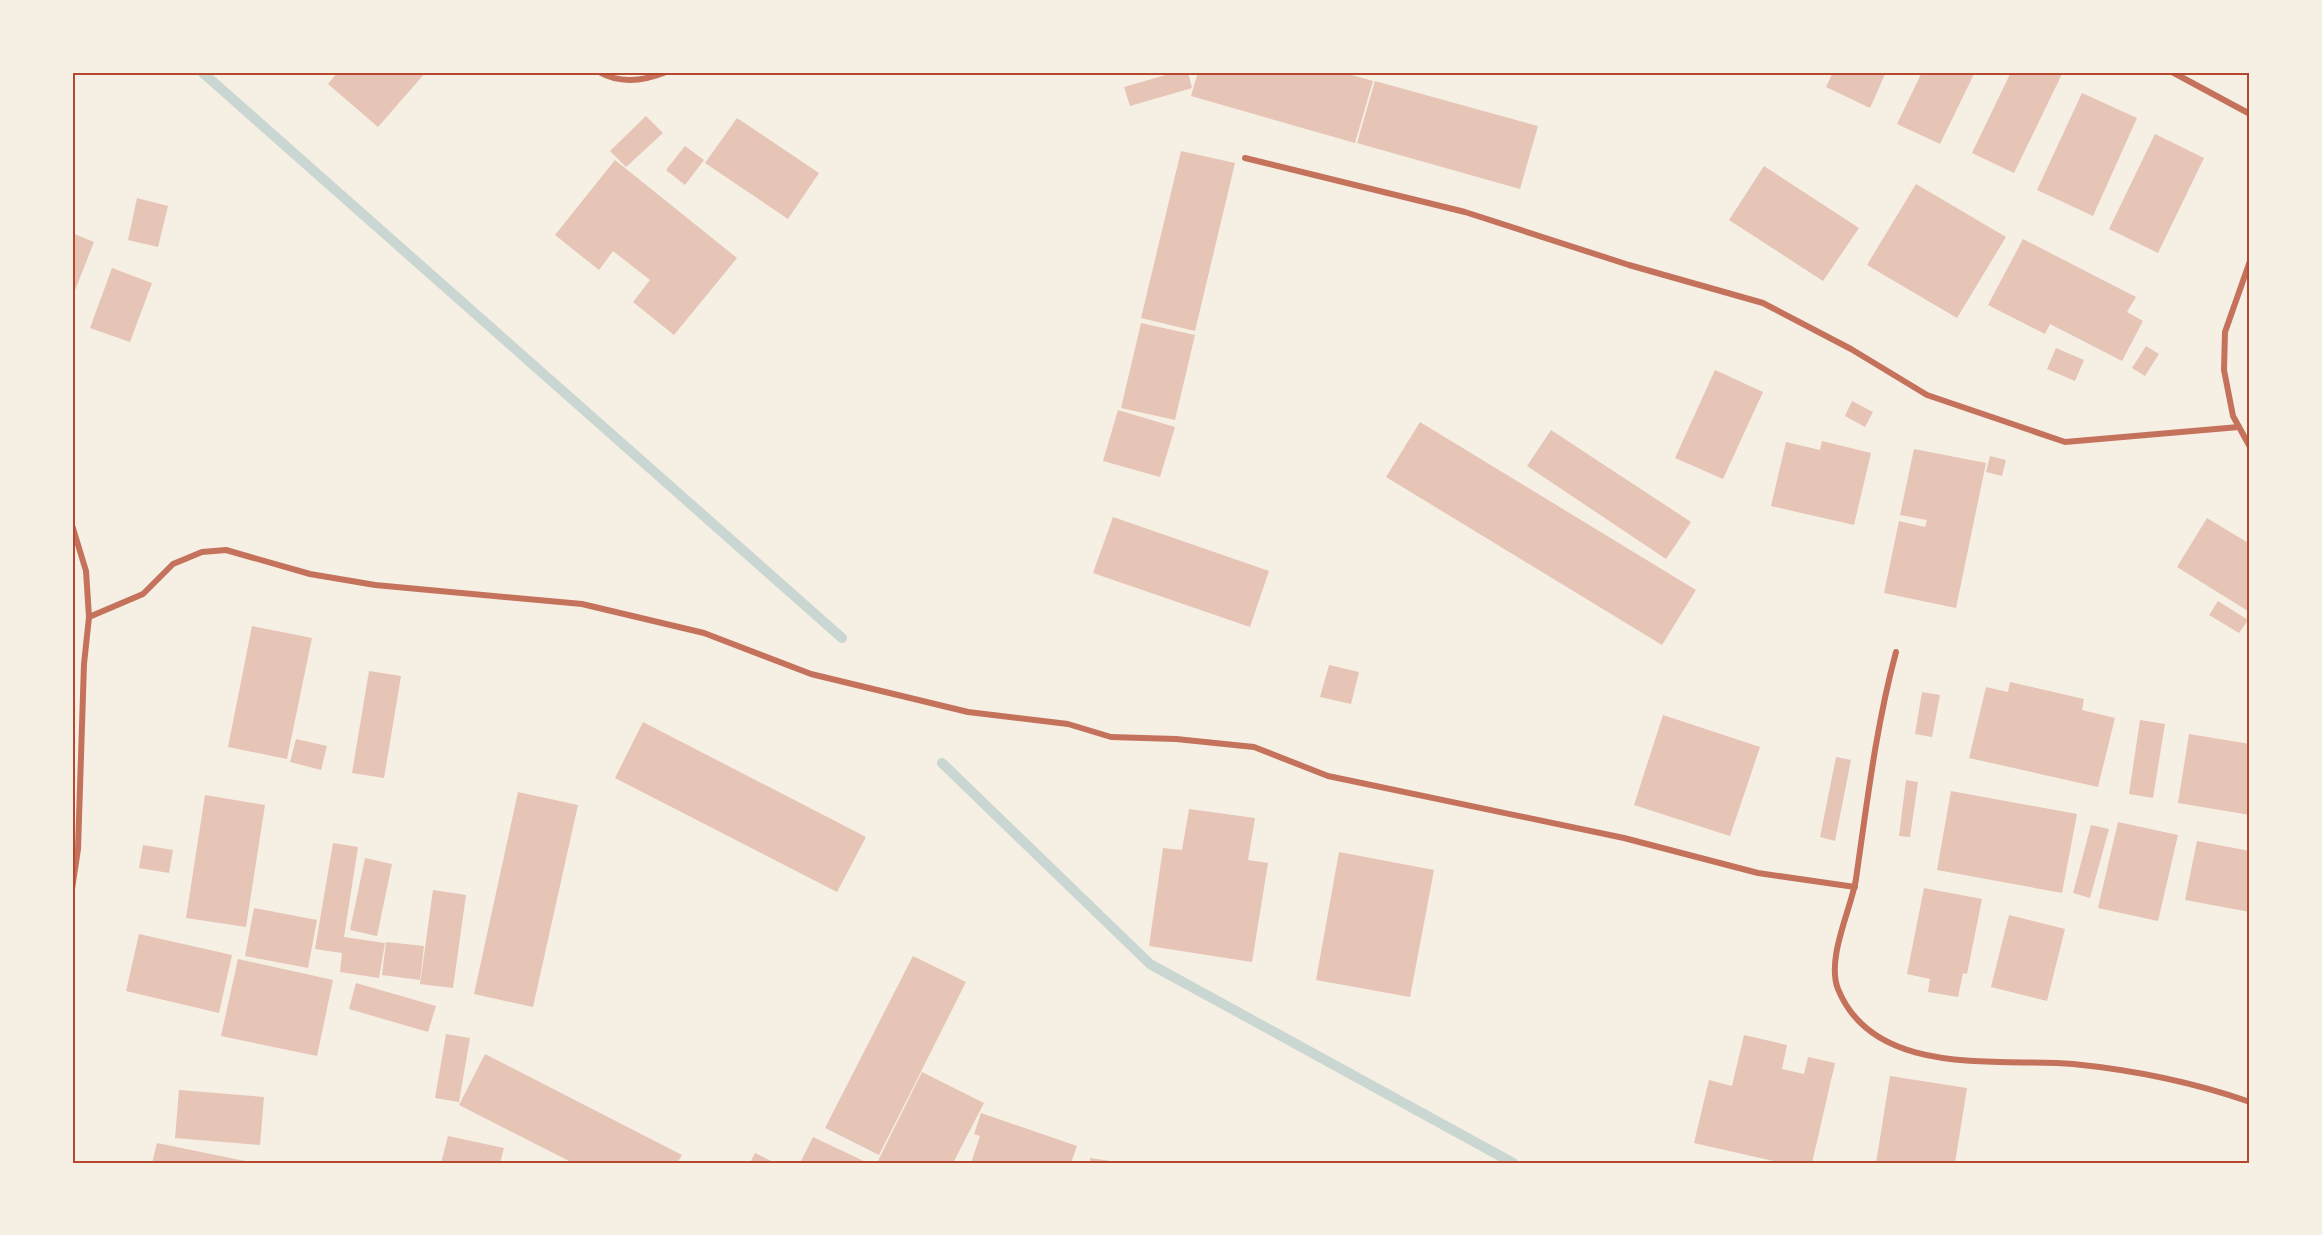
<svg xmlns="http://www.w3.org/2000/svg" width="2322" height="1235" font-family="'Roboto Condensed',sans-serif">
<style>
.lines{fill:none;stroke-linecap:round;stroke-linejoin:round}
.stream{stroke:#c9d6d2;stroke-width:10}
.building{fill:#e6c5b7}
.minor{stroke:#c5725c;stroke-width:6}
.neatline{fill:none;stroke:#b5482f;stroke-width:2}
</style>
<rect width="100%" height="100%" fill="#f6efe4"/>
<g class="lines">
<g class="stream">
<path d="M202 72 842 638"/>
<path d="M942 763 1150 964 1513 1163"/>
</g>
</g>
<g class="building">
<path d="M338 72H426L378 127 328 84Z"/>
<path d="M1176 72H1188L1192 88 1130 106 1124 87Z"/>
<path d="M1198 72H1341L1373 81 1355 143 1191 96Z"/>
<path d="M1833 72H1886L1870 108 1826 87Z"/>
<path d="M1922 72H1975L1940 144 1897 124Z"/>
<path d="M2011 72 2062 74 2014 173 1972 153Z"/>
<path d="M1375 81 1538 126 1520 189 1357 143Z"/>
<path d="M2082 93 2137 118 2093 216 2037 190Z"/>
<path d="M646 116 663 133 626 167 610 151Z"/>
<path d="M737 118 819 173 788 219 705 163Z"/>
<path d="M2155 134 2204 158 2158 253 2109 229Z"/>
<path d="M685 146 704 160 685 185 666 170Z"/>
<path d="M1181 151 1235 163 1195 331 1141 318Z"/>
<path d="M615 160 737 258 674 335 633 302 650 280 613 251 599 270 555 235Z"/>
<path d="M1764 166 1859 228 1823 281 1729 220Z"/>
<path d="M1916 184 2006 237 1957 318 1867 265Z"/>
<path d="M137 198 168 206 158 247 128 240Z"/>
<path d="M72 233 94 242 72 298Z"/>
<path d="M2023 239 2136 297 2127 312 2143 321 2122 361 2050 324 2045 334 1988 305Z"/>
<path d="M112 268 152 283 130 342 90 328Z"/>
<path d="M1141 323 1195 335 1175 420 1121 408Z"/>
<path d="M2146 346 2159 354 2145 376 2132 368Z"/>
<path d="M2056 348 2084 360 2075 381 2047 369Z"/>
<path d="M1715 370 1763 392 1723 479 1675 458Z"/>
<path d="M1852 401 1873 412 1865 427 1845 416Z"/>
<path d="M1118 410 1175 427 1160 477 1103 461Z"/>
<path d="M1420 422 1696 590 1662 645 1386 477Z"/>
<path d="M1551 430 1691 522 1666 559 1527 466Z"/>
<path d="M1822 441 1871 453 1854 525 1771 506 1786 442 1820 450Z"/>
<path d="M1914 449 1986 463 1956 608 1884 593 1899 521 1925 527 1927 520 1900 515Z"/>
<path d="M1990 456 2006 460 2002 476 1986 472Z"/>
<path d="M1113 517 1269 571 1250 627 1093 573Z"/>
<path d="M2207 518 2250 544 2248 611 2177 567Z"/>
<path d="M2218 601 2248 620 2239 633 2209 615Z"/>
<path d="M252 626 312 638 287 759 228 747Z"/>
<path d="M1329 665 1359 672 1351 704 1320 697Z"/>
<path d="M369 671 401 676 384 778 352 773Z"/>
<path d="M2010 682 2084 699 2082 710 2115 718 2098 787 1969 758 1986 687 2008 692Z"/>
<path d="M1922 692 1940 695 1932 737 1915 734Z"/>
<path d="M1663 715 1760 747 1730 836 1634 805Z"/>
<path d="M2140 720 2165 724 2153 798 2129 794Z"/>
<path d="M643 722 866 837 837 892 615 778Z"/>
<path d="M2189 734 2250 744V815L2178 803Z"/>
<path d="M296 739 327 746 321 770 290 762Z"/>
<path d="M1836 757 1851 760 1835 841 1820 837Z"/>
<path d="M1906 780 1918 782 1910 837 1899 836Z"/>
<path d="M1951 791 2077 814 2062 893 1937 870Z"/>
<path d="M518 792 578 805 533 1007 474 994Z"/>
<path d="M205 795 265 805 246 927 186 918Z"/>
<path d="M1189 809 1255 818 1248 860 1268 863 1252 962 1149 946 1163 848 1182 850Z"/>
<path d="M2118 822 2178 835 2158 921 2098 908Z"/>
<path d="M2091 825 2109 829 2090 898 2073 893Z"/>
<path d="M2197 841 2250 851V912L2185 900Z"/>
<path d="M333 843 358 847 344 937 385 943 379 978 340 972 342 953 315 949Z"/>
<path d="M143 845 173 850 169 873 139 868Z"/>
<path d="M1339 852 1434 870 1410 997 1316 980Z"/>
<path d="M365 858 392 864 377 936 350 930Z"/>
<path d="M1924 888 1982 899 1967 974 1963 973 1958 997 1928 992 1930 979 1907 974Z"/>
<path d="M433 890 466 895 453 988 420 984Z"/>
<path d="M254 908 317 920 308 968 245 956Z"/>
<path d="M2009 915 2065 929 2047 1001 1991 987Z"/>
<path d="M139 934 232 955 219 1013 126 991Z"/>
<path d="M386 942 424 946 420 980 382 975Z"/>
<path d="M913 956 966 982 879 1155 825 1128Z"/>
<path d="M238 959 333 980 317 1056 221 1036Z"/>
<path d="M356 983 436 1006 428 1032 349 1009Z"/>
<path d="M446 1034 470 1038 459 1102 435 1098Z"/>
<path d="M1744 1035 1787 1045 1782 1069 1804 1074 1808 1057 1835 1063 1812 1163H1782L1694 1143 1709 1080 1732 1086Z"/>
<path d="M485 1054 682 1155 677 1163H573L459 1105Z"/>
<path d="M922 1072 984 1103 953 1163H877Z"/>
<path d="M1890 1076 1967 1088 1955 1163H1876Z"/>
<path d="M179 1090 264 1097 260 1145 175 1138Z"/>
<path d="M981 1113 1077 1146 1071 1163H971L980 1136 974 1134Z"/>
<path d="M448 1136 504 1148 500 1163H441Z"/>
<path d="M813 1137 868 1163H800Z"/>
<path d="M157 1143 250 1162V1163H152Z"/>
<path d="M755 1153 775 1163H750Z"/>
<path d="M1090 1158 1118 1162V1163H1090Z"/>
</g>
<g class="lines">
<g class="minor">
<path d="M599 72C620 84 644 81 666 72"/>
<path d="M2172 72 2250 114"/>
<path d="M1245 158 1465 212 1629 265 1763 303 1851 349 1927 395 2065 442 2239 427"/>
<path d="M2250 261 2225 332 2224 370 2233 416 2250 447"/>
<path d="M72 525 86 571 89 617 84 664 78 849 72 889"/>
<path d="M89 617 143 594 173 564 202 552 226 550 310 574 375 585 582 604 704 633 811 674 968 712 1068 724 1111 737 1176 739 1254 747 1328 776 1624 838 1758 873 1855 887"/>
<path d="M1896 652C1876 726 1867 803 1856 879 1851 910 1826 958 1838 989 1874 1078 1998 1058 2073 1064 2133 1070 2193 1082 2250 1102"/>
</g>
</g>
<rect width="2322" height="1235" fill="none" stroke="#f6efe4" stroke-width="147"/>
<rect x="74" y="74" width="2174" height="1088" class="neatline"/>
</svg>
